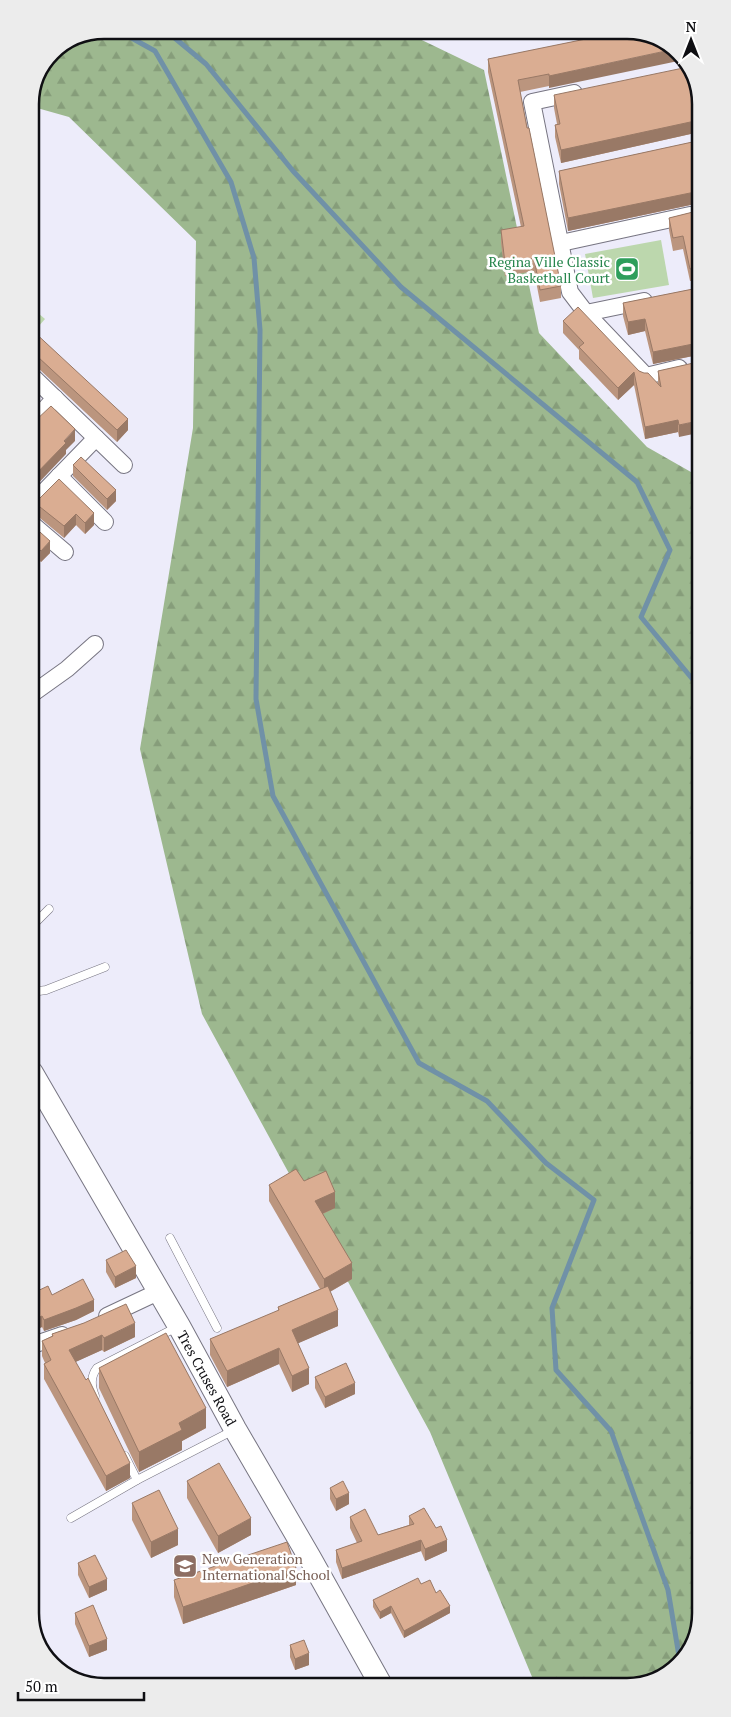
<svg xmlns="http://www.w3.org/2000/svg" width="731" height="1717" font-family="'PT Serif',serif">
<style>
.green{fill:#bcd7ad}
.forest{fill:url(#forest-firs)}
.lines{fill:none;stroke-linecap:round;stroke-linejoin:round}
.stream{stroke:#7091a7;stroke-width:5}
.service-casing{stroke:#777582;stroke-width:9}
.minor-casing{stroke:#777582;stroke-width:18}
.secondary-casing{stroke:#777582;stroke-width:24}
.service{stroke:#fff;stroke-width:8}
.minor{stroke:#fff;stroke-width:16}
.secondary{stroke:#fff;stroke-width:22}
.wall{fill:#bb957e}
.shaded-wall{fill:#997966}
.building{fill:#daad92;stroke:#997966}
.labels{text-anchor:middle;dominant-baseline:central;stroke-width:5;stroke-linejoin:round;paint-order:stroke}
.leisure-label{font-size:14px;fill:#27864d;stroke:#fff;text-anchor:end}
.street-label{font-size:14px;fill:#0f0f13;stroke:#fff}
.education-label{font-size:14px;fill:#785e54;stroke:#fff;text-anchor:start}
.rim{fill:none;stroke:#0f0f13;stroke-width:2.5}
</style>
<defs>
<pattern id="forest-firs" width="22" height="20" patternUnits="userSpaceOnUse" patternTransform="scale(1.25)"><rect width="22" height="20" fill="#9db88f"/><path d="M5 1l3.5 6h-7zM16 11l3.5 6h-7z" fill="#869d7a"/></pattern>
</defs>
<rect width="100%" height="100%" fill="#edecfa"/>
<g class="green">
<path d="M661 240 669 285 593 298 585 254Z"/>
<path d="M31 307 45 319 31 335Z"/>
</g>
<path class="forest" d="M104 30H401L484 70 539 333 647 447 698 476 701 1613 686 1658 650 1683 535 1684 430 1432 202 1014 140 749 193 428 196 241 69 117 30 106V100L52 52Z"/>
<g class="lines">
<g class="stream">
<path d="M117 30 155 51 231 182 254 258 260 330 256 699 273 796 419 1063 487 1101 546 1163 594 1200 552 1308 556 1370 611 1431 668 1590 680 1662"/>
<path d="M165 30 206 64 293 171 401 287 637 482 670 550 641 617 699 687"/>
</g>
<defs>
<g id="service">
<path d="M32 926 49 909"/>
<path d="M32 992 46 990 105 967"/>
<path d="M170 1238 217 1328"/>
<path d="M95 1396C91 1386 90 1377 97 1368L177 1327"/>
<path d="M125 1456 137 1480"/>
<path d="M71 1518 137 1480 234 1430"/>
</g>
<g id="minor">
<path d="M574 93 532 102 570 292 586 313 646 376 679 368"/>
<path d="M561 243 690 215"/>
<path d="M586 313 644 301"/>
<path d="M31 375 124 465"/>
<path d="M31 424 55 398"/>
<path d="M59 476 105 522"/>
<path d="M31 505 96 438"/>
<path d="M31 523 65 552"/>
<path d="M32 694 67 669 95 644"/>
<path d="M107 1316 158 1292"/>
<path d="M33 1345 62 1335"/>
</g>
<path id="secondary" d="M32 1073 179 1326 235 1429 310 1558 381 1685"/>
</defs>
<use href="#service" class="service-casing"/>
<use href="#minor" class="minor-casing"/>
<use href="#secondary" class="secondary-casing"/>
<use href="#service" class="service"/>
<use href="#minor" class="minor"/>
<use href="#secondary" class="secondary"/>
</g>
<g class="wall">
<path d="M630 30 549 88V86L520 92 561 286V298L540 302 534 271 505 276 501 243V230L521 227 488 72V59Z"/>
<path d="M697 81V133H695L561 163 555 137V125L557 124 554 108V95Z"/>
<path d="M697 141V204H695L568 231 559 184V171Z"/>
<path d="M697 211 698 281H690L683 249 673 251 669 230V218Z"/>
<path d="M698 288V355L653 364 645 331 628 335 623 316V303Z"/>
<path d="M563 321 658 383V371L698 362 679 437 678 432 645 439 634 385 618 400 579 359V350L563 333Z"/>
<path d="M31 329 128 430 117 442 38 368 33 365H31Z"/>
<path d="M73 465 116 501 107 510 73 476Z"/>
<path d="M59 479 94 525 85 534 76 525 64 538 35 514V503Z"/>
<path d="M31 524 50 553 41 562 34 556Z"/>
<path d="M304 1181 335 1208 323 1214 352 1279 330 1292 338 1326 298 1343 309 1384 292 1392 279 1364 227 1387 210 1355V1339L278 1311V1307L320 1289 269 1201V1185Z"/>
<path d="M106 1260 136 1278 115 1288 106 1272Z"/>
<path d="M33 1293 52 1295 94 1311 76 1320 44 1331 42 1327 33 1331Z"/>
<path d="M84 1323 135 1337 104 1352 102 1350 75 1362 130 1478 106 1491 44 1379V1364L45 1363 42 1356V1341L52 1336V1334Z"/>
<path d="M99 1368 206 1428 182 1441V1450L139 1472 99 1388Z"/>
<path d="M315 1377 355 1394 325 1408 315 1388Z"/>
<path d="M187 1481 251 1535 218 1553 187 1498Z"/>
<path d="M330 1488 349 1504 336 1511 330 1499Z"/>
<path d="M132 1503 178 1545 151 1558 132 1520Z"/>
<path d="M409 1516 447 1551 425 1561 421 1551 342 1579 336 1562V1550L357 1543 350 1528V1517L378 1535 409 1525Z"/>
<path d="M78 1563 107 1590 89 1598 78 1575Z"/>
<path d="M174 1580 296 1585 183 1624 174 1597Z"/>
<path d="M421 1584 436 1593 450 1613 404 1638 391 1613 380 1619 373 1607V1600Z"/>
<path d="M75 1613 107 1650 89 1657 75 1624Z"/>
<path d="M290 1645 309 1665 295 1670 290 1657Z"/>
</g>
<g class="shaded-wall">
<path d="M675 49 683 60 549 88V76Z"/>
<path d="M695 121V133L561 163V150Z"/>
<path d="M695 192V204L568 231V218Z"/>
<path d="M645 319V331L628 335V322Z"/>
<path d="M698 343V355L653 364V352Z"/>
<path d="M634 372V385L618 400V388Z"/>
<path d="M38 385V396L36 398V404L31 409V398L33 390Z"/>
<path d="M128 419V430L117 442V430Z"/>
<path d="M678 420V432L645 439V427Z"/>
<path d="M698 421V433L679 437V425Z"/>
<path d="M75 429V441L66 450V454L31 491V479Z"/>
<path d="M116 490V501L107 510V499Z"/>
<path d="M94 513V525L85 534V523Z"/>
<path d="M76 514V525L64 538V526Z"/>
<path d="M50 541V553L41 562V551Z"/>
<path d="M34 545V556L31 559V548Z"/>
<path d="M335 1192V1208L315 1217V1201Z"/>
<path d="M352 1263V1279L324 1295V1279Z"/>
<path d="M136 1266V1278L115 1288V1277Z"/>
<path d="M94 1300V1311L76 1320 44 1331V1320Z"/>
<path d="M338 1310V1326L292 1346V1330Z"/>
<path d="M42 1316V1327L33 1331V1320Z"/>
<path d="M135 1323V1337L104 1352V1338Z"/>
<path d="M102 1335V1350L69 1365V1350Z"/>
<path d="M279 1348V1364L227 1387V1371Z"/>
<path d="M309 1368V1384L292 1392V1376Z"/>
<path d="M355 1383V1394L325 1408V1397Z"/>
<path d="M206 1408V1428L182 1441V1450L139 1472V1452L179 1423Z"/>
<path d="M130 1463V1478L106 1491V1476Z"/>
<path d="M349 1493V1504L336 1511V1499Z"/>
<path d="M251 1518V1535L218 1553V1536Z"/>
<path d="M178 1529V1545L151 1558V1542Z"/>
<path d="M421 1540V1551L342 1579V1568Z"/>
<path d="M447 1540V1551L425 1561V1549Z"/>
<path d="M296 1568V1585L183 1624V1607Z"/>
<path d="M107 1579V1590L89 1598V1587Z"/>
<path d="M391 1606V1613L380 1619V1612Z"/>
<path d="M450 1606V1613L404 1638V1631Z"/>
<path d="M107 1639V1650L89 1657V1646Z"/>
<path d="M309 1653V1665L295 1670V1659Z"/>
</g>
<g class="building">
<path d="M630 30H632L672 45 675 49 549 76V74L518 80 527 128H529L561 286 540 290 534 258 505 263 501 230 524 226 488 59Z"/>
<path d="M688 67 697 81V121H695L561 150 555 125 560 124 554 95Z"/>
<path d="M697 141V192H695L568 218 559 171Z"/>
<path d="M697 211 698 268 690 269 683 236 673 238 669 218Z"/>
<path d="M698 288V343L653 352 645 319 628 322 623 303Z"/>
<path d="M578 307 639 371 644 373H648L661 387 658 371 698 362V421L679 425 678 420 645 427 634 372 618 388 579 347 584 343 563 321Z"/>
<path d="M31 329 128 419 117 430 38 357 33 354H31Z"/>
<path d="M31 377 38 385 33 390 36 392 31 398Z"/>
<path d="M51 406 75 429 64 441 66 443 31 479V422H34Z"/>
<path d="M81 457 116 490 107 499 73 465Z"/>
<path d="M59 479 94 513 85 523 76 514 64 526 35 503Z"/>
<path d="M31 524 50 541 41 551 34 545 31 548Z"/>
<path d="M296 1169 304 1181 326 1171 335 1192 315 1201 352 1263 324 1279 269 1185Z"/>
<path d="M126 1250 136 1266 115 1277 106 1260Z"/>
<path d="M83 1279 94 1300 76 1308 44 1320 42 1316 33 1320V1293L48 1286 52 1295Z"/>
<path d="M328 1286 338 1310 292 1330 309 1368 292 1376 279 1348 227 1371 210 1339 279 1310 278 1307Z"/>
<path d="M126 1304 135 1323 104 1338 102 1335 69 1350 86 1380 88 1378 130 1463 106 1476 44 1364 51 1360 42 1341 53 1336 52 1334 84 1323Z"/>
<path d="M166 1333 206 1408 179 1423 182 1430 139 1452 99 1368Z"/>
<path d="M346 1363 355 1383 325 1397 315 1377Z"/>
<path d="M219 1463 251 1518 218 1536 187 1481Z"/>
<path d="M343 1481 349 1493 336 1499 330 1488Z"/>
<path d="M159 1490 178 1529 151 1542 132 1503Z"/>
<path d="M424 1508 436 1528 441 1526 447 1540 425 1549 421 1540 342 1568 336 1550 362 1541 350 1517 365 1509 378 1535 414 1524 409 1516Z"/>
<path d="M287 1542 296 1568 183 1607 174 1580Z"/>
<path d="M95 1555 107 1579 89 1587 78 1563Z"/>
<path d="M418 1578 421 1584 430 1580 436 1593 440 1590 450 1606 404 1631 391 1606 380 1612 373 1600Z"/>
<path d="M93 1605 107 1639 89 1646 75 1613Z"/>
<path d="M304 1640 309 1653 295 1659 290 1645Z"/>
</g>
<defs>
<symbol id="stadium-square" viewBox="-11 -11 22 22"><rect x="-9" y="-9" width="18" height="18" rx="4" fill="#2e9e5b" stroke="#fff"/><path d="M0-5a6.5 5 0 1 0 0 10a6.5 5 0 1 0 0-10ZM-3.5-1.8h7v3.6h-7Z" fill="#fff"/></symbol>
<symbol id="school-square" viewBox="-11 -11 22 22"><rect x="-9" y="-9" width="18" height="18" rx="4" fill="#8d6e63" stroke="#fff"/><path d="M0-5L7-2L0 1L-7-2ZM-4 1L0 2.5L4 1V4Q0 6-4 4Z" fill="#fff"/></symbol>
</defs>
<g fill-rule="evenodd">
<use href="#stadium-square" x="613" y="255" width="28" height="28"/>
<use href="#school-square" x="171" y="1552" width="28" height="28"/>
</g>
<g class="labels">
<g class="leisure-label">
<text x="610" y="261">Regina Ville Classic<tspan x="610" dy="16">Basketball Court</tspan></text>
</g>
<g class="street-label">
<text transform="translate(207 1378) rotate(61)">Tres Cruses Road</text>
</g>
<g class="education-label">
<text x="202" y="1558">New Generation<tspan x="202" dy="16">International School</tspan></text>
</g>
</g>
<path d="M0 0H731V1717H0ZM104 39H627A65 65 0 0 1 692 104V1613A65 65 0 0 1 627 1678H104A65 65 0 0 1 39 1613V104A65 65 0 0 1 104 39Z" fill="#ececec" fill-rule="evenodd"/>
<path class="rim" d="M104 39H627A65 65 0 0 1 692 104V1613A65 65 0 0 1 627 1678H104A65 65 0 0 1 39 1613V104A65 65 0 0 1 104 39Z"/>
<g transform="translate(691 40)" stroke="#ffffff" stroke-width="4" paint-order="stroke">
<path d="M0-4L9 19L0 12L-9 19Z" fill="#0f0f13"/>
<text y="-8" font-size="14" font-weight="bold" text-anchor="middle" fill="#0f0f13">N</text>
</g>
<path d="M18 1692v8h126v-8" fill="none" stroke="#0f0f13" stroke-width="2.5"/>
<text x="25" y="1692" font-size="15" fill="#0f0f13" stroke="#ffffff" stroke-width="4" paint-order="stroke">50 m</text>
</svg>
